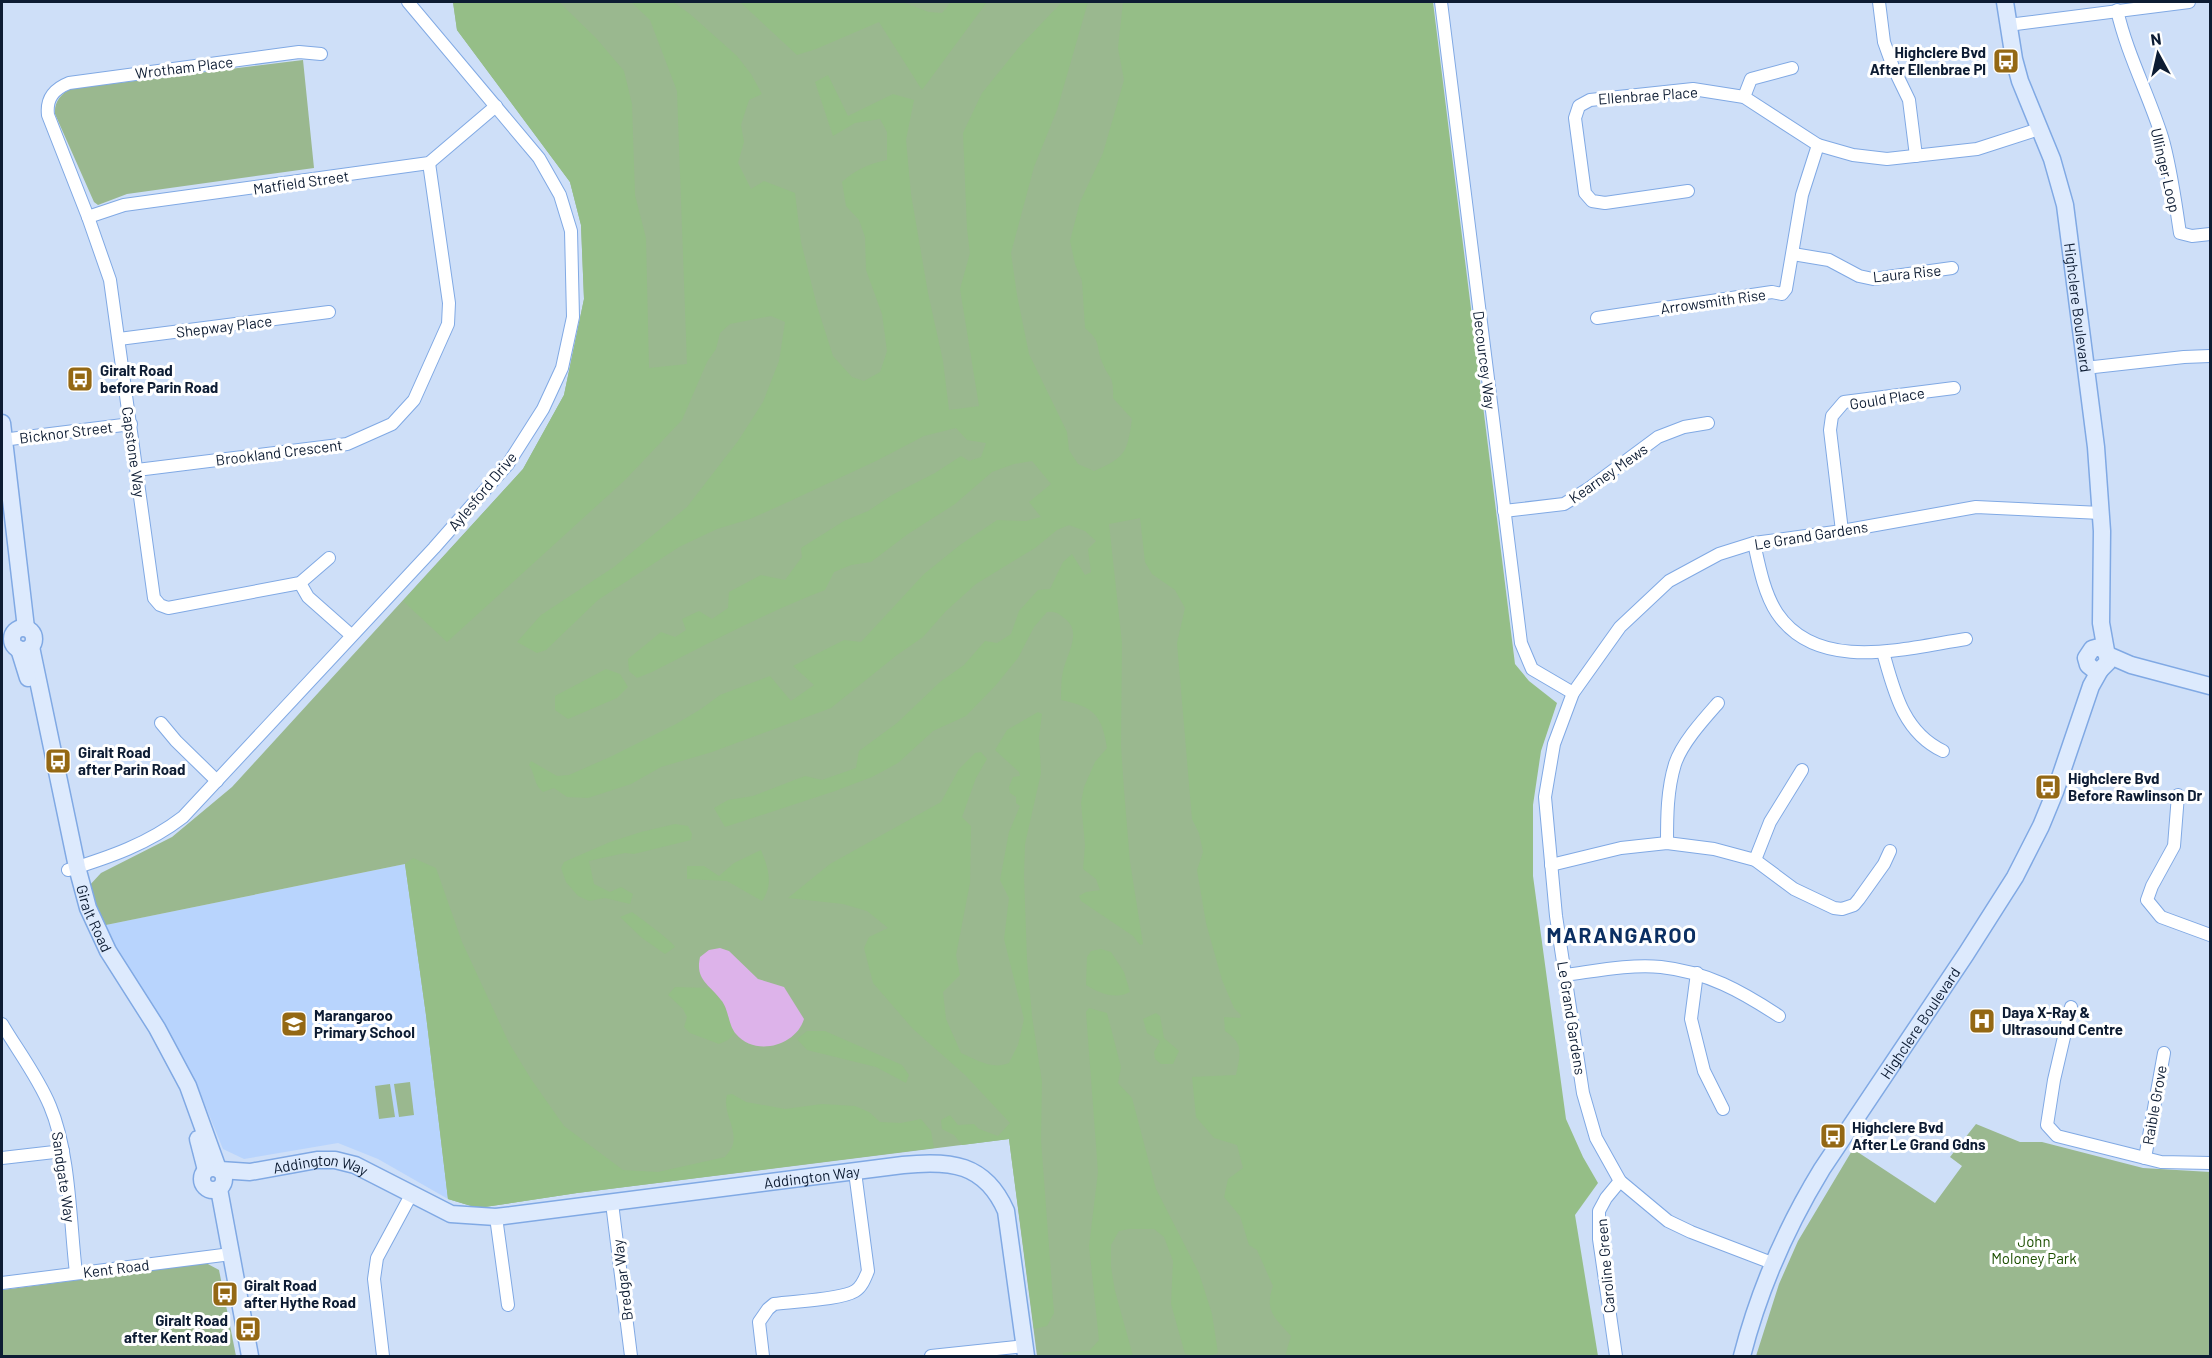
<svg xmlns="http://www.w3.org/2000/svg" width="2212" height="1358" font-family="Barlow,sans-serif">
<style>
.built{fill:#b8d4fd}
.green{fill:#9ab88f}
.forest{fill:#95be87}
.water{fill:#ddb3ea}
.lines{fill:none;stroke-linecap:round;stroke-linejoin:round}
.street-casing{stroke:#80a9e4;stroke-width:14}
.secondary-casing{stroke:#80a9e4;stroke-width:19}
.street{stroke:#fff;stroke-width:12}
.secondary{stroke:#ddeafd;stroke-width:16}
.labels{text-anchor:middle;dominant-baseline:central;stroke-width:6;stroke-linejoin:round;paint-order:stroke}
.poi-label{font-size:15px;font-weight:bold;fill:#0d1c33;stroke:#fff;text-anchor:start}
.street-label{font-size:15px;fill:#0d1c33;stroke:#fff}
.park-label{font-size:15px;fill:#1c4f00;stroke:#fff}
.district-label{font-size:21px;font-weight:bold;letter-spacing:1.5px;fill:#0b2f62;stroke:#fff}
</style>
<rect width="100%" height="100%" fill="#cedff8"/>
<path class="built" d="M405 864 426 1015 448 1199 378 1159 338 1143 244 1159 223 1149 196 1083 101 926Z"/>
<g class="green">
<path d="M453 2H1183L1309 1356H1037L1009 1139 577 1193 478 1208 448 1199 426 1015 405 864 101 926 88 887 101 873 172 837 232 787 523 469 564 395 584 299 581 225 570 182 457 30Z"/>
<path d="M303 60 314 168 127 194 98 205 94 202 55 114C54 102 61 94 70 89Z"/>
<path d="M410 1082 414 1115 399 1117 394 1084Z"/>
<path d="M390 1084 395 1117 379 1119 375 1086Z"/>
<path d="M1976 1124 2020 1142H2042L2143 1168 2210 1172V1356H1756L1779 1284 1798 1241 1853 1149 1935 1203 1962 1166 1950 1157Z"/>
<path d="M206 1263 219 1270 236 1356H2V1290Z"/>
</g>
<g class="forest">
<path d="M453 2H559L596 38 624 71 632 104 635 195 646 238 649 368 687 364 677 91 650 20 631 2H673L690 14 737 56 751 74 762 94 749 100 741 125 744 142 738 163 751 189 764 181 795 193 801 242 817 306 833 356 852 377 864 381 880 372 887 351 882 314 866 270 865 237 859 220 846 206 842 182C856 169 869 164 887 160V132L880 119 855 123 833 136 815 82 828 75 848 116 893 94 914 100 906 140 911 194 928 293 943 361 949 410 979 406 960 289 970 253 967 229 963 133 982 93 1020 46 1062 2H1088L1057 110 1034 167 1011 253 1017 295 1029 354 1067 432 1069 450 1078 464 1094 471C1126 457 1127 453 1132 419L1113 398C1114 374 1109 380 1102 362 1095 343 1102 343 1085 328L1082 281 1075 264 1070 241 1080 202 1103 153 1124 80 1118 48 1123 2H1433L1515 664 1529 681 1557 703 1541 751 1533 805V876L1566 1119 1583 1157 1598 1183 1575 1215 1598 1356H1285L1291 1336C1275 1318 1264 1311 1273 1286L1257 1250 1249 1245 1240 1216 1224 1197 1228 1179 1243 1168 1237 1145 1214 1138 1196 1117 1192 1077 1236 1075C1240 1055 1245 1044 1225 1031L1224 1017 1240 1018 1241 1015 1234 1008 1222 980 1206 923 1197 870 1203 852 1199 833 1192 819 1177 643 1185 608 1175 590 1152 574 1145 562 1140 518 1109 524 1122 643 1121 746 1124 790 1130 862 1143 944 1140 945 1133 936 1081 901 1079 896 1086 892 1100 890 1096 879 1083 869 1085 845 1081 803 1084 787 1095 762 1107 748C1102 715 1094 707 1061 700 1061 691 1061 680 1063 671 1067 654 1083 631 1064 618 1058 613 1055 611 1047 612L1034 627 1018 658 996 685 966 716 933 731 898 763 872 777 835 791 725 827 714 808 728 800 753 796 805 776 822 780 856 768 859 751 897 723 940 682 964 665 985 641 997 643 1011 634 1019 611 1038 590 1050 589 1063 562 1072 554 1085 575 1091 572 1088 549 1096 541 1085 531 1069 525 1057 530 1035 548 976 584 946 611 923 637 897 655 831 708 712 752 661 767 631 784 588 798 567 797 554 788 543 792C533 783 536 776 529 765L531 761 557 776 569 775 610 757 676 724 701 709 720 695 770 676 791 701 814 685 793 666 844 640 861 642 924 574 960 545 997 520 1026 521 1041 517 1029 502 1051 484 1032 461 1014 464 992 472 955 504 908 534 871 562 851 565 834 572 825 590C765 613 709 643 652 672L637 678 629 671 628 659 661 632 675 637 686 630 682 619 699 611 712 619 728 608 729 592 761 575 785 580 802 557 801 548 844 521 868 511 892 495 935 473 961 456 969 461 981 457 986 443 967 440 956 428 924 436 878 460 788 502 750 519 717 529 679 547 598 600 546 650 537 653 517 642 541 615 614 567 687 507 738 441 763 402 779 361 785 322 771 316 730 324 720 333 716 349 707 362 682 420 625 480 447 642 403 601 523 469 564 395 584 299 581 225 570 182 457 30Z"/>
<path d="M740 2H902L929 12 942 13 951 2H987L922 90 879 22 816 49 797 55Z"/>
<path d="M606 669 620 674 628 687 617 698 568 719 555 710V696Z"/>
<path d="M1038 712 1042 714 1039 737 1041 773 1025 844 1024 876 1027 960 1032 1016 1042 1082 1041 1140 1054 1313 1047 1326 1034 1329 1009 1139 962 1145 954 1135 942 1129 941 1120 950 1115 958 1125 974 1124 979 1129 998 1136 1010 1123 965 1075 913 1029 873 983 864 948 869 937 888 928 867 911 843 904 788 898 830 864 941 802 959 769 975 753 981 752 987 759 976 778 962 817 971 826 970 883 956 955 960 975 943 992 946 1019 961 1053C977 1060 992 1070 1009 1063L1018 1045 1024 1019 1004 939 1009 898 1000 880 1009 832 1020 806 1016 803V797L1010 793 1009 787 1013 777 1020 776 1019 772 995 750 1007 730Z"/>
<path d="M675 824 688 826 692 834 691 840 634 854 625 853 589 861 594 884 610 892 621 887 633 894 630 904 605 898 589 901 578 896 566 882 561 868 564 862 610 842 641 832Z"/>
<path d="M761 850C768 868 774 884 762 901L727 881 687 879V866H704L719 876 734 863Z"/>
<path d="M413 858 436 868 462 942 509 1043 531 1079 564 1126 623 1170 658 1172 725 1157C727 1154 732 1149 733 1144 737 1128 722 1111 727 1095L732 1094 746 1102 785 1109 822 1104 855 1106 869 1112 880 1122 901 1123 921 1119 931 1131 934 1148 577 1193 478 1208 448 1199 426 1015 405 864Z"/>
<path d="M632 912C639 917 673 942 675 947L665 954 642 938 620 917Z"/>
<path d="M1101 949 1111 952 1124 972 1130 992C1115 1000 1099 993 1086 985L1087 957 1091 951Z"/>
<path d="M675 987 710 988 723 1002 735 1033 728 1040 719 1044 690 1033 684 1027 687 1017 683 1009 668 995Z"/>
<path d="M1089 1008 1107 1013 1121 1067 1118 1083 1132 1098 1156 1189 1199 1273 1212 1314 1218 1353C1207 1358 1197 1357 1185 1354L1171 1304 1173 1261 1164 1237 1154 1229H1129L1119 1231 1111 1245V1267L1115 1291 1133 1356H1065L1062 1353 1090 1350 1099 1340 1089 1246 1098 1172 1086 1012Z"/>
<path d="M1156 1013 1160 1016 1164 1038 1179 1051 1173 1064H1161L1155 1059 1154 1052 1160 1041 1147 1033 1143 1019Z"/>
<path d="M807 1031H825L902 1065 909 1075 906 1083 876 1067 807 1050 797 1039Z"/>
</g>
<path class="water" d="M720 948 729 951 758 979 784 987 804 1019C796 1046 755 1057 736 1034 728 1025 729 1009 721 1000 709 984 695 980 700 957L709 950Z"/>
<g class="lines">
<defs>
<g id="street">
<path d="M1441 2 1521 643 1532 669 1573 693"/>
<path d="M1879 2 1884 42 1893 67 1909 100 1916 156"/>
<path d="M2117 10C2127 54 2148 93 2162 137 2171 168 2175 201 2180 233L2192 236 2210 234"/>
<path d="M2008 25 2189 2"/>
<path d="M321 54 299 52 69 83C54 89 46 98 48 115L88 217 110 280 154 598 160 605 168 608 300 583 329 558"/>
<path d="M1744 97 1751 79 1792 68"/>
<path d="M1688 191 1605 203 1592 201 1585 193 1575 118 1579 106 1590 100 1693 89 1744 97 1818 145 1853 155 1887 159 1977 149 2039 129"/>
<path d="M88 217 124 205 429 163 496 106"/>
<path d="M1793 254 1829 260 1859 276 1873 279 1952 268"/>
<path d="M1597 318 1772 292 1782 294 1786 289 1802 195 1818 145"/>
<path d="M119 339 329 312"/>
<path d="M2085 368 2184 357 2210 356"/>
<path d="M2 440 131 424"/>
<path d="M137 470 347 444 392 424 414 400 448 324 449 303 429 163"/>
<path d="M1504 511 1564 504 1588 489 1658 437 1684 427 1708 423"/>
<path d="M1842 531 1830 430 1832 416 1844 402 1954 388"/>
<path d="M1754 543C1759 566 1764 593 1777 613 1818 674 1906 648 1966 639"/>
<path d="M300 583 308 597 351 635"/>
<path d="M1883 652C1894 691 1903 732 1943 751"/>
<path d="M161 723 176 741 217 781"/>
<path d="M2178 795 2174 846 2152 886 2147 900 2161 917 2210 935"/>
<path d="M1667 843C1667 817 1667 790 1675 764 1682 743 1703 720 1718 703"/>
<path d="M1755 860 1770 822 1802 770"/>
<path d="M1551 865 1621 848 1667 843 1714 849 1755 860 1794 889 1834 908 1842 909 1854 905 1859 899 1884 864 1890 851"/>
<path d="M68 870C110 857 148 844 183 817L434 548 508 464 543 409 562 368 573 317 571 231 560 195 539 158 408 2"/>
<path d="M1697 973 1691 1019 1704 1071 1723 1109"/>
<path d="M1565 975C1596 971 1630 964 1661 967 1707 972 1741 991 1779 1016"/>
<path d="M2071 1007 2054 1080 2047 1125 2057 1136 2161 1162 2210 1163"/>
<path d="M2 1024C18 1051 38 1077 50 1106 70 1153 70 1223 76 1273"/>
<path d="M2 1158 63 1151"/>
<path d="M2145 1158 2164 1053"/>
<path d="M612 1203 631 1356"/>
<path d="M496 1217 508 1305"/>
<path d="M1772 1263 1691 1232 1668 1221 1620 1181 1596 1138 1583 1093 1556 916 1545 797 1554 744 1573 693 1620 627 1669 581 1719 554 1754 543 1842 531 1976 507 2101 513"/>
<path d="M2 1283 231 1254"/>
<path d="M383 1356 374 1279 377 1258 411 1195"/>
<path d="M763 1356 759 1322 768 1309 774 1304C794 1301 840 1300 855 1291 862 1287 865 1278 868 1271L855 1172"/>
<path d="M931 1356 1025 1346"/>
<path d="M1616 1356 1599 1239V1211L1606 1198 1620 1181"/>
</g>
<g id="secondary">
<path id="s1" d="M2005 2 2014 59 2020 81 2052 159 2065 205 2096 447 2102 531 2101 623 2108 662 2100 670 2093 669 2088 665 2086 658 2092 649 2099 647 2106 652"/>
<path d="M2 423 26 628"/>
<circle cx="23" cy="639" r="11"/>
<path id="s2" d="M31 647 77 867 88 908 108 951 157 1028 188 1086 218 1169"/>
<path d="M19 649 28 678"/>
<path d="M2108 655 2131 665 2210 686"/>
<path d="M198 1139 206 1170"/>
<circle cx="213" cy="1179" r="11"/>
<path id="s3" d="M220 1170 250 1172 317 1160H335L355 1165 451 1214 496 1217 903 1165C950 1160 985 1163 1006 1211L1026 1356"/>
<path d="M219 1189 250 1356"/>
<path id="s4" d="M1742 1356C1759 1290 1786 1228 1822 1169L1966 954 2015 877 2041 826 2055 792 2091 686 2100 670"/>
</g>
</defs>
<use href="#street" class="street-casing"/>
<use href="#secondary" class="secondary-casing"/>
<use href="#street" class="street"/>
<use href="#secondary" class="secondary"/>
</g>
<defs>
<symbol id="bus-square" viewBox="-11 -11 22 22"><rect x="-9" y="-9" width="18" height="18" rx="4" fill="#946814" stroke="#fff"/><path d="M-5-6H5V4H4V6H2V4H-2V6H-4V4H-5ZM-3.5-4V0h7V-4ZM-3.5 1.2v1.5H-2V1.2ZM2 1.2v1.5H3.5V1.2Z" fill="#fff"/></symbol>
<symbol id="hospital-square" viewBox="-11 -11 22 22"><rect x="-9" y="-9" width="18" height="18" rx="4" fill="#946814" stroke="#fff"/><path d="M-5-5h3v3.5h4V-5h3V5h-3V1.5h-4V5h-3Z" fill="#fff"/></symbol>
<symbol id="school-square" viewBox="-11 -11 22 22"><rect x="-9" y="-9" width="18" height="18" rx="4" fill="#946814" stroke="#fff"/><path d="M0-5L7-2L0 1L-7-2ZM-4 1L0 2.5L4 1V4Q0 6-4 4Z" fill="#fff"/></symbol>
</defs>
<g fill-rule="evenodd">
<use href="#bus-square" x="1991" y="46" width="30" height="30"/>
<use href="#bus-square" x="65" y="364" width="30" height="30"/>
<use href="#bus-square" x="43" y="746" width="30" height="30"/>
<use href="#bus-square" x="2033" y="772" width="30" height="30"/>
<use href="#hospital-square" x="1967" y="1006" width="30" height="30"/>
<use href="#school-square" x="279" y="1009" width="30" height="30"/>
<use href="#bus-square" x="1818" y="1121" width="30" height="30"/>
<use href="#bus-square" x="210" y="1279" width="30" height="30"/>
<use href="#bus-square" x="233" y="1314" width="30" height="30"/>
</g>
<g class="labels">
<g class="poi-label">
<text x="1986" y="52" text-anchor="end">Highclere Bvd<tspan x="1986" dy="17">After Ellenbrae Pl</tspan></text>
<text x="100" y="370">Giralt Road<tspan x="100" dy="17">before Parin Road</tspan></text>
<text x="78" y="752">Giralt Road<tspan x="78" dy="17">after Parin Road</tspan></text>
<text x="2068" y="778">Highclere Bvd<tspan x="2068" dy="17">Before Rawlinson Dr</tspan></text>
<text x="2002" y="1012">Daya X-Ray &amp;<tspan x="2002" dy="17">Ultrasound Centre</tspan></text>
<text x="314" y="1015">Marangaroo<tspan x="314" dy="17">Primary School</tspan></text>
<text x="1852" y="1127">Highclere Bvd<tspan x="1852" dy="17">After Le Grand Gdns</tspan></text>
<text x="244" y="1285">Giralt Road<tspan x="244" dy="17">after Hythe Road</tspan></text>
<text x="228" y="1320" text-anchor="end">Giralt Road<tspan x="228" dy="17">after Kent Road</tspan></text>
</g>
<g class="street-label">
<text transform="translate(184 67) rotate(-7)">Wrotham Place</text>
<text transform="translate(1648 95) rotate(-4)">Ellenbrae Place</text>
<text transform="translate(2166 170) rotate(77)">Ullinger Loop</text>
<text transform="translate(301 182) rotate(-8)">Matfield Street</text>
<text transform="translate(1907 273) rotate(-6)">Laura Rise</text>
<text transform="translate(1713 301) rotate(-8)">Arrowsmith Rise</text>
<text stroke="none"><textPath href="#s1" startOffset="316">Highclere Boulevard</textPath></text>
<text transform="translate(224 326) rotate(-7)">Shepway Place</text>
<text transform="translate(1485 360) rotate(83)">Decourcey Way</text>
<text transform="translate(1887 398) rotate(-9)">Gould Place</text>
<text transform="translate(66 432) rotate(-7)">Bicknor Street</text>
<text transform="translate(134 452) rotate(82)">Capstone Way</text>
<text transform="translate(279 452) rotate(-7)">Brookland Crescent</text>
<text transform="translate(1608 473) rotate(-35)">Kearney Mews</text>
<text transform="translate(482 491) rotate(-50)">Aylesford Drive</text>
<text transform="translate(1811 535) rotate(-9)">Le Grand Gardens</text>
<text stroke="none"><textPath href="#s2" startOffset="279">Giralt Road</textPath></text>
<text transform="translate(1572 1018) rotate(81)">Le Grand Gardens</text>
<text stroke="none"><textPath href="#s4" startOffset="380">Highclere Boulevard</textPath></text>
<text transform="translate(2154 1105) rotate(-80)">Raible Grove</text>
<text stroke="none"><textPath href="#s3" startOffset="102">Addington Way</textPath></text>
<text transform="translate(64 1177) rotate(82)">Sandgate Way</text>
<text stroke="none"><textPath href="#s3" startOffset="608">Addington Way</textPath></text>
<text transform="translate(1605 1266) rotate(-95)">Caroline Green</text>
<text transform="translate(116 1268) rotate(-7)">Kent Road</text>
<text transform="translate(622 1280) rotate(-97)">Bredgar Way</text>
</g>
<g class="park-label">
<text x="2034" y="1241">John<tspan x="2034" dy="17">Moloney Park</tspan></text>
</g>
<g class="district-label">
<text x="1622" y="934">MARANGAROO</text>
</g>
</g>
<rect width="2212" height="1358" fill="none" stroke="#0d1c33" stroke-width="6"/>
<g transform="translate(2158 54) rotate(352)" stroke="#ffffff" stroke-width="4.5" paint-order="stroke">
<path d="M0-4.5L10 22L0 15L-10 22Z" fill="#0d1c33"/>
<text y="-9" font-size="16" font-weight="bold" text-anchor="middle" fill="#0d1c33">N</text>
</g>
</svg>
